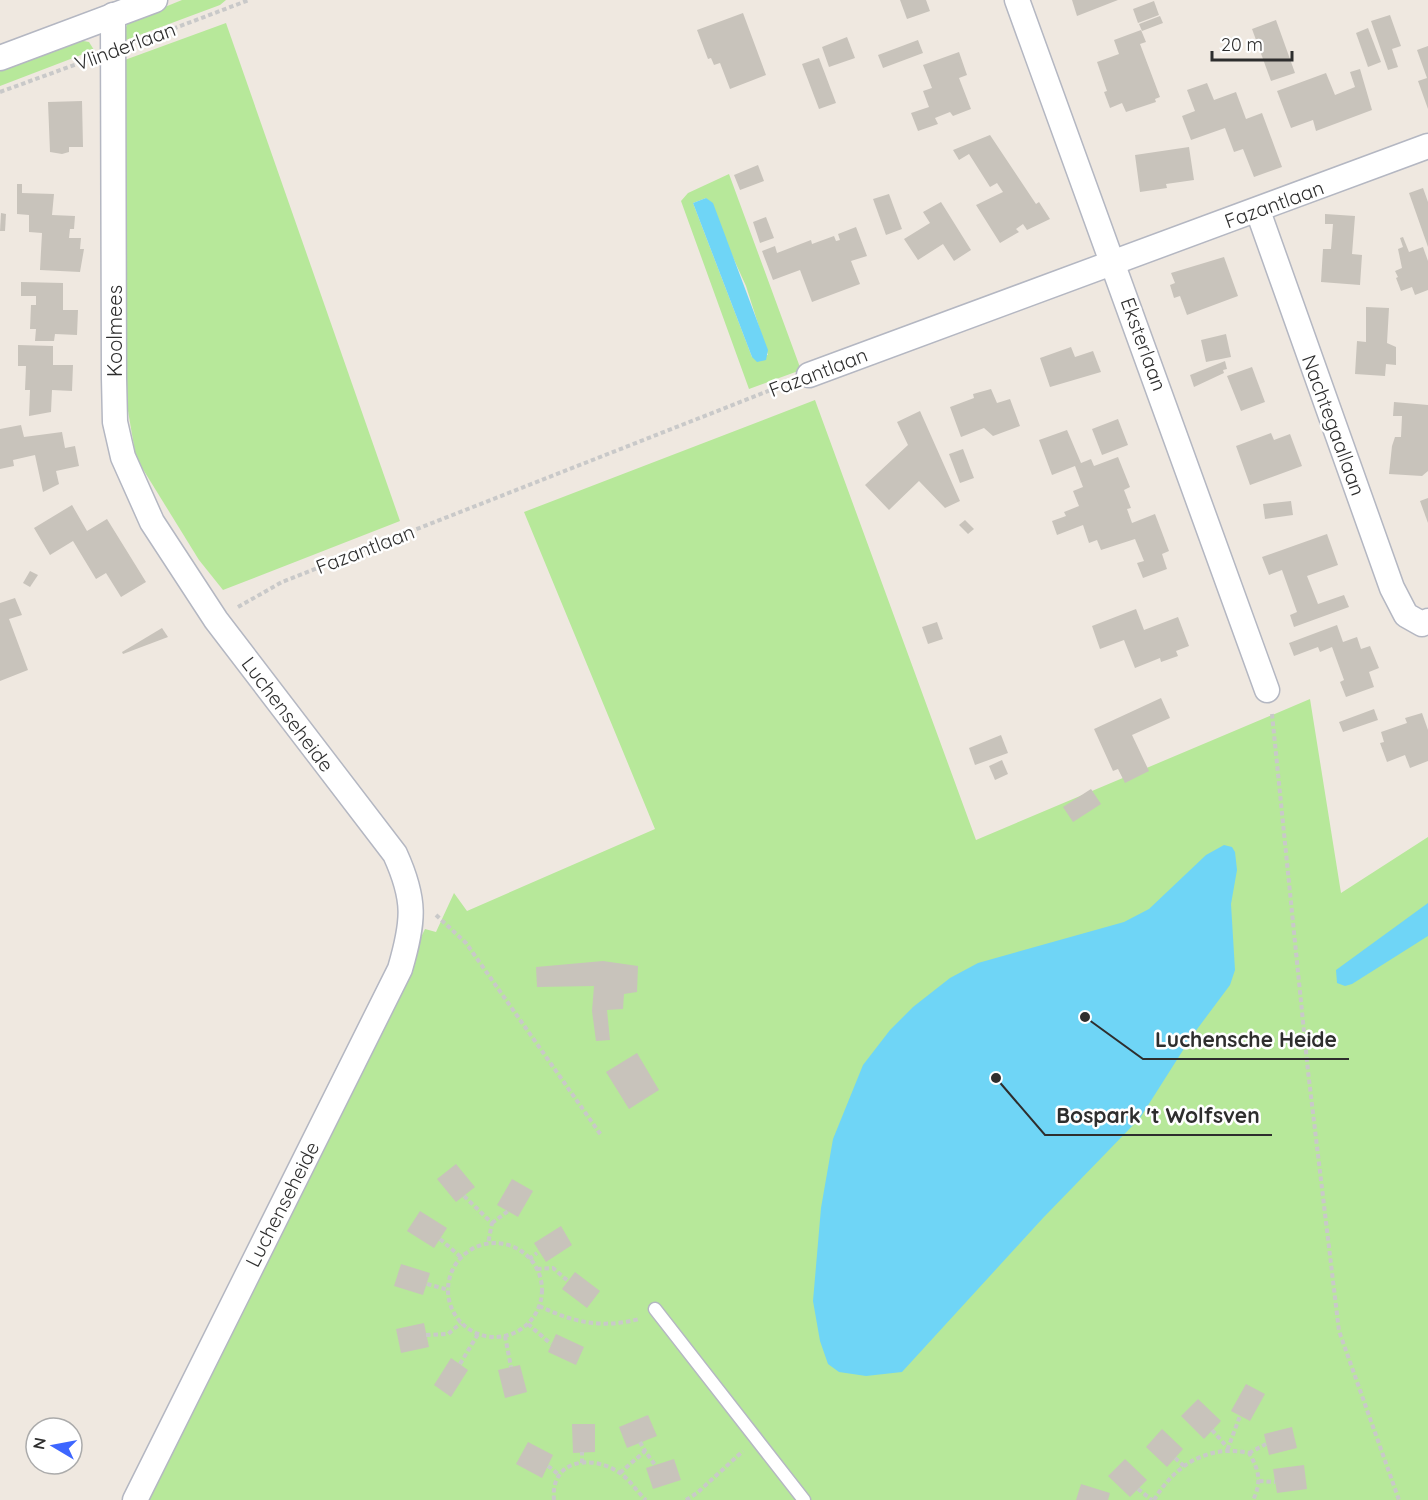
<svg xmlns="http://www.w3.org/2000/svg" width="1428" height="1500" font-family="Quicksand,sans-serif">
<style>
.green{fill:#b7e89a;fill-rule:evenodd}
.water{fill:#6fd5f6}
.building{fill:#c8c3bb}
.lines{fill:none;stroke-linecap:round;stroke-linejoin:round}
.lane-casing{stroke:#b4b7c2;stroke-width:15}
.street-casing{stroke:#b4b7c2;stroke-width:27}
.path{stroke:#c9c9c9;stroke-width:4;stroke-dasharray:4.5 3;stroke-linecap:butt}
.lane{stroke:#fff;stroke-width:12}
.street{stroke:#fff;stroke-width:24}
.labels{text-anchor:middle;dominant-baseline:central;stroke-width:5;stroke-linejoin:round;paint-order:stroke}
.street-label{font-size:20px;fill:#2e2e2e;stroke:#fff}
.leader{fill:none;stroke:#2e2e2e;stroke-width:2}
.callout-dot{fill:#2e2e2e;stroke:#fff;stroke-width:2}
.callout-label{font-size:21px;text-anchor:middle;font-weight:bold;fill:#2e2e2e;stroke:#fff;stroke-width:5;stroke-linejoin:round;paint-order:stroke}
</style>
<rect width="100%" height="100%" fill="#efe8e0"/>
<g class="green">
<path d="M182 0H226L220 5 126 40 122 38 128 22Z"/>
<path d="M226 23 400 521 223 590 199 560 136 458 127 405 122 61Z"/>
<path d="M78 40 89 42 94 50 0 86V67Z"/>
<path d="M729 174 801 370 749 389 681 201 688 193ZM706 198 746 286 768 355 752 357 693 203Z"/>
<path d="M815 400 976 840 1310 699 1341 893 1428 837V1500H143L425 929 436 932 454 893 467 911 655 829 524 512Z"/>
</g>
<g class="water">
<path d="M706 198 713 203 768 350 766 360 757 362 752 357 693 203Z"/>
<path d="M1224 845 1232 847 1235 852 1237 870 1231 904 1235 970 1230 985 1192 1036 1140 1118 1043 1218 902 1372 866 1376 839 1372 828 1364 820 1341 813 1301 821 1208 833 1139 863 1065 890 1030 913 1007 950 978 978 963 1124 922 1149 909 1206 855Z"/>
<path d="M1428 903V936L1352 984 1345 986 1337 983 1336 970Z"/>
</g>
<g class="building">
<path d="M900 0H926L930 11 907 19Z"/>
<path d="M1072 0H1118L1077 16Z"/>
<path d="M1154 1 1159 15 1138 23 1133 9Z"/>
<path d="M743 13 766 75 730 89 720 63 714 65 711 58 708 59 697 30Z"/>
<path d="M1390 15 1401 46 1392 49 1398 67 1388 70 1371 21Z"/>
<path d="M1160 16 1163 23 1142 31 1139 24Z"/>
<path d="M1276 20 1295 73 1271 81 1252 29Z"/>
<path d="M1368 28 1381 62 1368 67 1356 33Z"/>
<path d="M1141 30 1146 42 1140 44 1160 97 1155 99 1156 102 1126 112 1122 103 1110 108 1104 92 1107 91 1097 62 1119 54 1114 40Z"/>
<path d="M847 37 855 58 829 67 822 47Z"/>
<path d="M918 40 923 53 883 68 878 55Z"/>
<path d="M1428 46V109L1418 81 1427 78 1417 50Z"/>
<path d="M959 52 967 75 959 78 971 109 953 116 950 112 935 118 938 124 918 131 911 113 929 107 923 91 932 88 923 65Z"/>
<path d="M819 58 836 103 819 109 802 64Z"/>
<path d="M1360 69 1372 110 1316 131 1313 120 1291 128 1277 91 1326 73 1335 95 1355 87 1350 72Z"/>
<path d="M1207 83 1214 100 1236 92 1246 119 1262 113 1282 167 1254 177 1243 149 1234 152 1225 128 1191 140 1182 116 1195 111 1187 90Z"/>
<path d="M82 101 83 147H69V152L62 154 50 152 48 102Z"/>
<path d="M990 135 1036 204 1039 202 1050 219 1027 230 1023 224 1016 229 1019 232 1000 243 976 205 1003 192 997 183 990 187 969 154 959 160 953 150Z"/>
<path d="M1189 147 1194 180 1166 184 1167 188 1140 192 1135 155Z"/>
<path d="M758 165 764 181 740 190 734 175Z"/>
<path d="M17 184H22V193L54 194 52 215 75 216 74 229H70L69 238H81L80 249H84L80 272 40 270 42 233 29 232V215L17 214Z"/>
<path d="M1423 188 1428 202V247L1409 193Z"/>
<path d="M889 194 902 229 886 235 873 199Z"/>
<path d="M941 202 971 250 954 261 943 244 918 260 904 239 930 223 923 212Z"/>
<path d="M1 213 6 214 5 231H0Z"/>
<path d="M1325 214 1355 216 1352 254 1362 255 1360 285 1321 282 1323 249H1331L1333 224H1325Z"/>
<path d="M766 217 774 238 760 243 753 222Z"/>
<path d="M856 227 867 256 851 261 860 284 812 302 800 270 773 280 762 251 775 246 777 253 811 240 812 244 834 236 836 241 840 240 838 234Z"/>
<path d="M1403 237 1409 252 1423 247 1428 261V290L1415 295 1412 287 1401 291 1396 278 1398 277 1395 271 1402 268 1398 249 1403 247 1400 238Z"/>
<path d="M1224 257 1238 296 1187 315 1180 296 1174 298 1170 285 1175 283 1171 273Z"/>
<path d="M21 282 63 283V310H78L77 335 55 334 54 341H35L36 329H30L31 305H36V296H21Z"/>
<path d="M1366 307 1389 308 1387 343 1396 347V365L1386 364 1385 376 1355 374 1357 341 1366 342Z"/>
<path d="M1226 334 1231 357 1206 362 1201 340Z"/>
<path d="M18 345 53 346V365H73L72 391 52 390 51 412 29 416 30 390H25L26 366H18Z"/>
<path d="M1071 347 1075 357 1093 351 1101 372 1050 387 1040 358Z"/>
<path d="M1225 361 1227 369 1223 370 1224 373 1194 387 1190 375Z"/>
<path d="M1252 367 1265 402 1241 411 1227 376Z"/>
<path d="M991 389 997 403 1010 399 1020 426 993 436 984 428 961 437 950 407 974 398 973 394Z"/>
<path d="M1394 402 1428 405V471L1422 476 1389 474 1392 446 1395 437H1401L1402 416H1393Z"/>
<path d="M920 411 960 501 945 508 919 481 889 510 865 485 908 445 897 422Z"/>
<path d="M1118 419 1128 445 1102 455 1092 429Z"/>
<path d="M21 425 24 437 62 432 65 448 75 446 79 466 56 471 59 484 43 492 35 455 13 460 14 466 0 469V429Z"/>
<path d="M1067 430 1081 463 1091 459 1094 466 1118 457 1130 487 1124 490 1131 508 1127 509 1132 523 1155 514 1169 551 1162 554 1167 569 1143 578 1137 563 1144 561 1135 539 1101 550 1097 540 1089 543 1083 525 1057 535 1052 521 1066 516 1064 512 1079 506 1073 491 1083 487 1075 466 1052 475 1039 440Z"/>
<path d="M1271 433 1274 440 1290 434 1302 466 1250 485 1236 446Z"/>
<path d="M963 449 974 478 960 483 949 454Z"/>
<path d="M1428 498V523L1420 501Z"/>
<path d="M1291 501 1293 515 1265 519 1263 504Z"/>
<path d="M72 505 87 531 107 519 146 582 121 597 106 573 96 579 73 541 50 555 34 528Z"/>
<path d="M965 520 974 529 968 534 959 525Z"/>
<path d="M1327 534 1338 565 1307 576 1318 604 1344 595 1349 607 1294 627 1290 615 1297 612 1282 570 1269 575 1262 557Z"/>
<path d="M30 571 38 575 30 587 23 583Z"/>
<path d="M15 598 22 615 9 619 28 670 0 681V603Z"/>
<path d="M1136 609 1144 630 1178 617 1189 646 1176 651 1178 656 1161 662 1160 658 1135 668 1124 640 1100 649 1092 626Z"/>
<path d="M937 622 943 639 928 644 922 627Z"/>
<path d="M1337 625 1343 642 1357 637 1361 649 1370 646 1379 668 1369 672 1374 687 1346 697 1340 682 1344 680 1332 647 1320 652 1318 647 1294 656 1289 643Z"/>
<path d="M162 628 168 637 123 654 122 652Z"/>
<path d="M1161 698 1170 718 1132 735 1149 771 1125 783 1118 769 1113 771 1094 729Z"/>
<path d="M1374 709 1378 720 1343 732 1339 722Z"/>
<path d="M1422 713 1428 730V761L1410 768 1405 755 1387 762 1380 743 1384 742 1381 732 1407 723 1405 718Z"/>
<path d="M1001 735 1008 753 975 765 969 748Z"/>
<path d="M1002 760 1008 774 995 780 989 766Z"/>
<path d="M1091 789 1101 804 1073 822 1063 807Z"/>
<path d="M603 961 638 966 637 992 624 994 623 1009 607 1010 610 1040 596 1041 592 1011 594 986 537 987 536 967Z"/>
<path d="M637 1053 659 1090 629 1109 606 1072Z"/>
<path d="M456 1164 475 1187 456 1202 437 1179Z"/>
<path d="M512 1179 533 1191 518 1217 497 1205Z"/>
<path d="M420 1211 447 1228 434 1248 407 1231Z"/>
<path d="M561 1226 572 1245 546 1262 534 1243Z"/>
<path d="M401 1264 430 1273 423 1295 394 1286Z"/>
<path d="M575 1272 600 1291 587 1308 562 1289Z"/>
<path d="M424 1323 429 1347 401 1353 396 1329Z"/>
<path d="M556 1334 584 1347 576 1365 548 1352Z"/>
<path d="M451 1358 468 1370 451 1397 434 1385Z"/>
<path d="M520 1365 527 1392 505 1398 498 1370Z"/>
<path d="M1246 1384 1265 1394 1250 1421 1231 1411Z"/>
<path d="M1198 1399 1221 1421 1204 1439 1181 1416Z"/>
<path d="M648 1415 657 1436 627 1448 619 1427Z"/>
<path d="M572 1424H595V1452L573 1453Z"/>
<path d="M1292 1427 1297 1448 1269 1455 1264 1434Z"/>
<path d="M1162 1429 1183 1449 1167 1467 1146 1447Z"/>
<path d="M528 1442 553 1455 542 1478 516 1464Z"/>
<path d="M674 1459 681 1480 653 1489 646 1468Z"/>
<path d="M1125 1459 1147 1480 1130 1497 1108 1476Z"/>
<path d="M1304 1465 1307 1489 1277 1493 1273 1469Z"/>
<path d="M1081 1484 1110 1493 1108 1500H1076Z"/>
</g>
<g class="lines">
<defs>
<path id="lane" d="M655 1309 804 1500"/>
<g id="street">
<path d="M1017 0 1267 690"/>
<path d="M113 15 114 378 115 422 123 457 152 522 216 620 395 854C416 900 414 921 400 969L135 1500"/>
<path d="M0 58 155 0"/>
<path d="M1258 211 1392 588 1406 615 1422 624 1428 621"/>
<path d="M809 375 1428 146"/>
</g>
</defs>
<use href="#lane" class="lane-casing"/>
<use href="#street" class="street-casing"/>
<g class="path">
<path d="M138 42 249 0"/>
<path d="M0 92 88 60"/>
<path d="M238 607 282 582 786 384"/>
<path d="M1272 714 1308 1071 1339 1331 1399 1500"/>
<path d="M436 915 466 943 601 1135"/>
<path d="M464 1196 492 1223 488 1244"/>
<path d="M492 1223 508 1211"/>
<path d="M440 1239 462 1258"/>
<circle cx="495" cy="1290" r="47"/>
<path d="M529 1259 537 1253"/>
<path d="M537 1269 553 1268 568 1281"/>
<path d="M427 1284 449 1290"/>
<path d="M539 1306C573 1322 601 1329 639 1319"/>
<path d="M528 1324 551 1344"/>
<path d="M426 1335 448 1334 461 1323"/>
<path d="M505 1336 511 1367"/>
<path d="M460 1364 478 1334"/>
<path d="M1212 1430 1228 1448 1240 1416"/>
<path d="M640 1442 645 1451"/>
<path d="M1249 1453 1266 1444"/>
<path d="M1175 1458 1184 1466"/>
<path d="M582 1463V1452"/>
<path d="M548 1466 558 1474"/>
<path d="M620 1473 645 1451 655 1465"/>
<path d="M1259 1481 1275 1482"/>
<path d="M1138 1489 1152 1500"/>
<path d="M554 1500C550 1459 592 1454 620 1473 630 1480 637 1492 646 1500"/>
<path d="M686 1500 697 1493 743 1451"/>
<path d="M1154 1500C1175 1465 1208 1444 1249 1453 1259 1470 1262 1482 1253 1500"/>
</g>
<use href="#lane" class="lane"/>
<use href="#street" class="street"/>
</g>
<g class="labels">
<g class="street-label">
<text transform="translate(125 46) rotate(-20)">Vlinderlaan</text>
<text transform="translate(1274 204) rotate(-20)">Fazantlaan</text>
<text transform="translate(114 331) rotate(-90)">Koolmees</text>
<text transform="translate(1144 344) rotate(70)">Eksterlaan</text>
<text transform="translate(818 372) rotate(-21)">Fazantlaan</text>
<text transform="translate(1334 425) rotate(70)">Nachtegaallaan</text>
<text transform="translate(365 549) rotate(-21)">Fazantlaan</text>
<text transform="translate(288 714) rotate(53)">Luchenseheide</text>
<text transform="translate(282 1204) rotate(-63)">Luchenseheide</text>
</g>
</g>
<path class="leader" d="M1085 1017L1143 1059H1349M996 1078L1045 1135H1272"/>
<g class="callout-dot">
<circle cx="1085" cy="1017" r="6"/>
<circle cx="996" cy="1078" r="6"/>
</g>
<g class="callout-label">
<text x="1246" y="1047">Luchensche Heide</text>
<text x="1158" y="1123">Bospark 't Wolfsven</text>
</g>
<g transform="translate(54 1446) rotate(280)"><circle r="28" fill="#ffffff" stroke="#ababab" stroke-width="1.5"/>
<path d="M0-4.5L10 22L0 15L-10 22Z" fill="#3d66ff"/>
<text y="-9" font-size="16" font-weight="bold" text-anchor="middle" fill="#2e2e2e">N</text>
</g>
<path d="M1212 51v9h80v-9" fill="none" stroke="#2e2e2e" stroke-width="3"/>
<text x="1221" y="51" font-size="18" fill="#2e2e2e" stroke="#ffffff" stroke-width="4.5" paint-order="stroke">20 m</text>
</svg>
